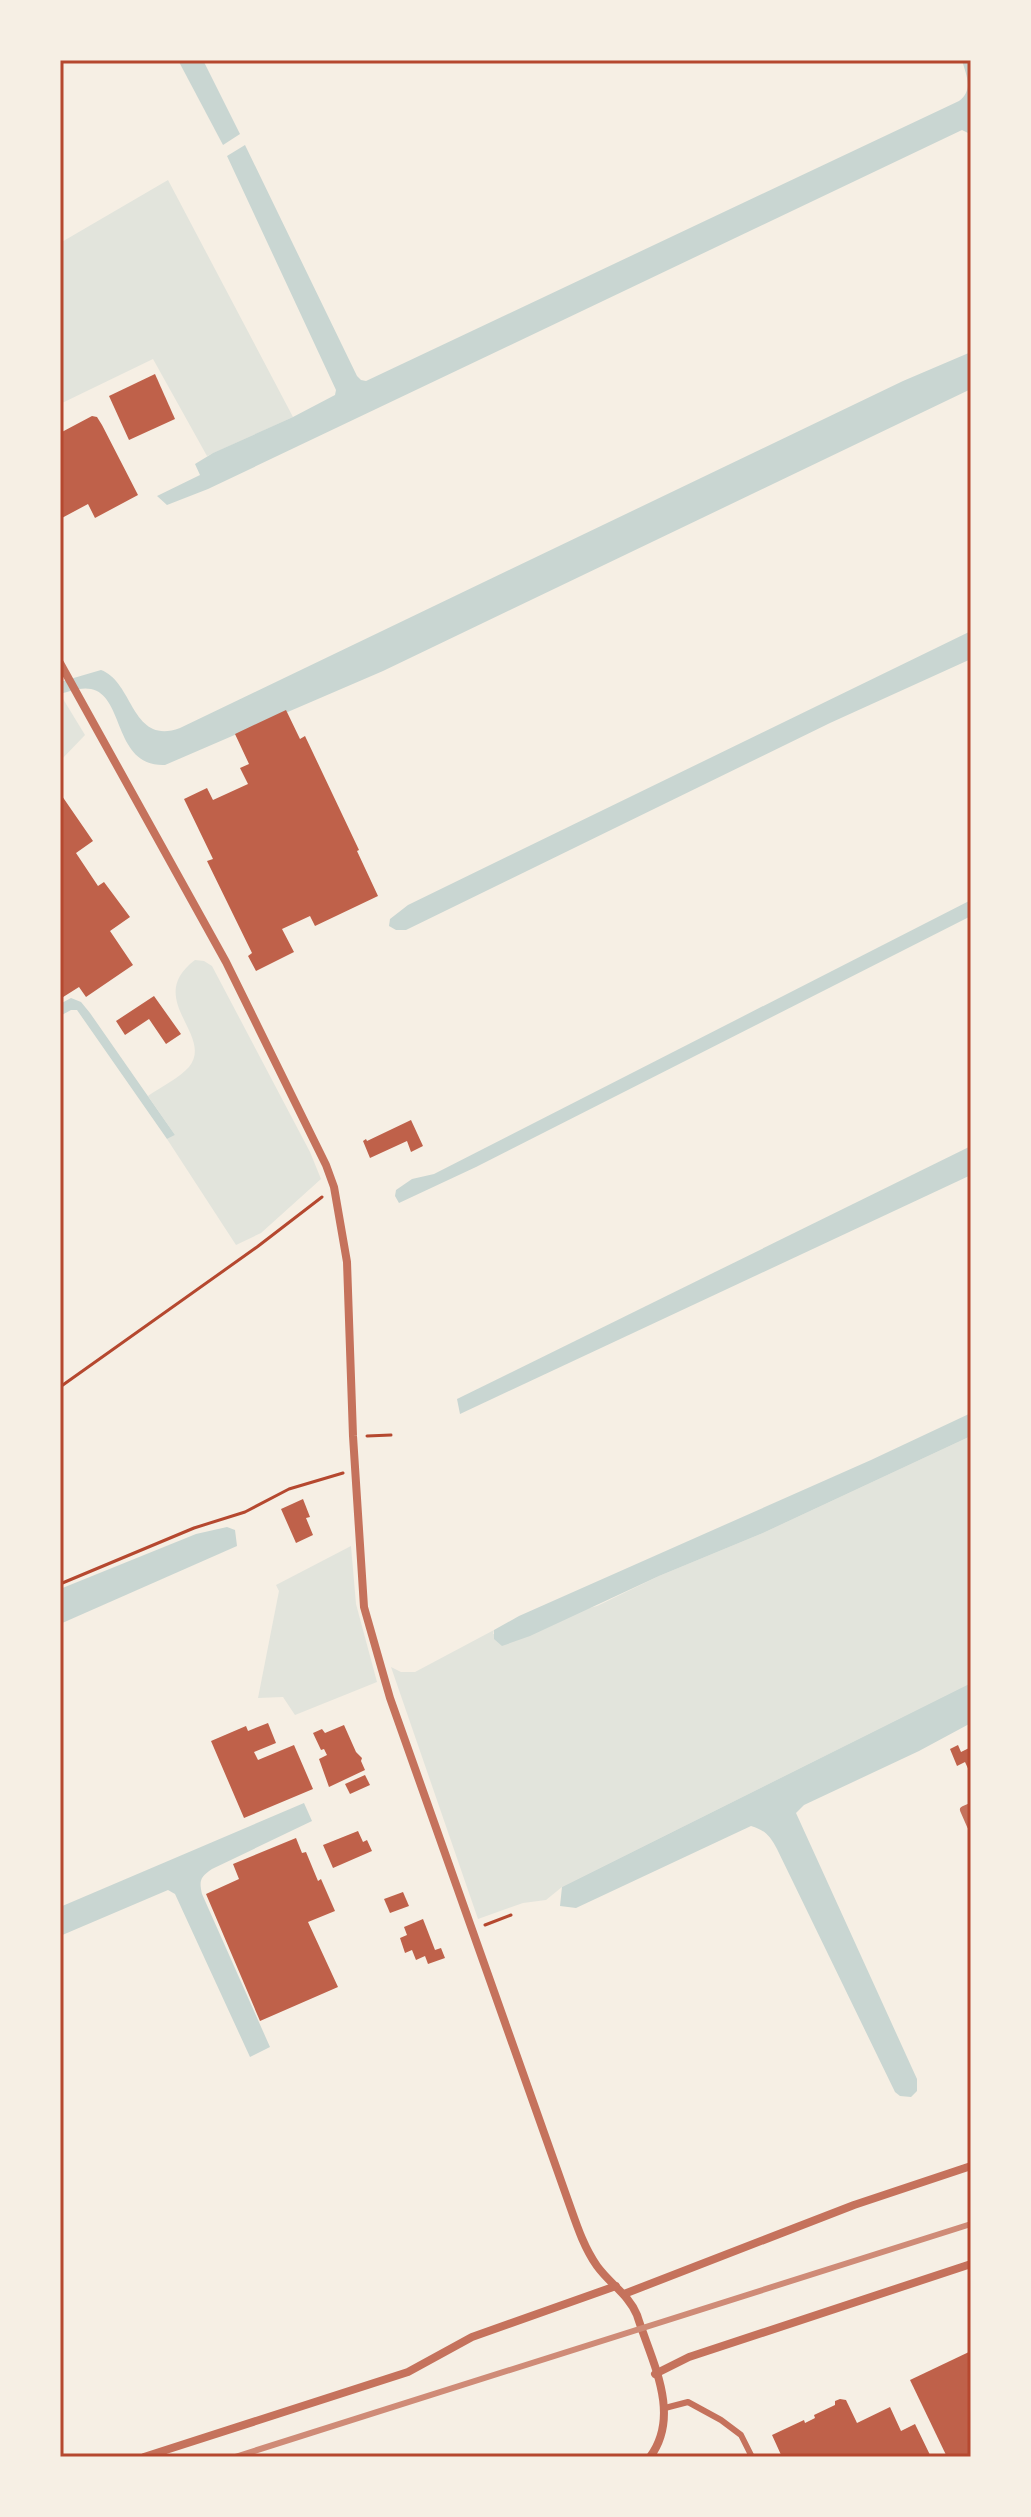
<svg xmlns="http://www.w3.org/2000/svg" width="1031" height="2517" font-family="'Roboto Serif',serif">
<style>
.green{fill:#e2e4dc}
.water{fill:#c9d6d2}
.building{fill:#bf614a}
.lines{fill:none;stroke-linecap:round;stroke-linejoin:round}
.path{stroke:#b5482f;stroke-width:3}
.service{stroke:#c5725c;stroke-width:6}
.minor{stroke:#c5725c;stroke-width:8}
.rail{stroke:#cf8b77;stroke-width:6}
.neatline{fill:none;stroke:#b5482f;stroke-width:3}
</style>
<rect width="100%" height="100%" fill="#f6efe4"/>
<g class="green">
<path d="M168 180 293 417 207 456 153 359 60 404V243Z"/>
<path d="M60 694 85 735 60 761Z"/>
<path d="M195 960 204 961 212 966 310 1152 321 1179 261 1233 236 1245 167 1139 175 1135 148 1096C161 1087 179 1078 189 1067 215 1035 143 999 195 960Z"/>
<path d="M971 1436V1683L582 1877 562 1887 546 1900 523 1903 478 1919 391 1667 401 1672H415L494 1630 493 1634 597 1606 659 1576 763 1533Z"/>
<path d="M351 1546 356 1604 377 1682 295 1715 283 1697 258 1698 279 1591 276 1585Z"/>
</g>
<g class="water">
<path d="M178 60H203L240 134 223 145Z"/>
<path d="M962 60H971V149L968 133 962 130 208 489 167 505 157 496 200 475 195 464 213 453 293 417 335 395 336 390 227 156 245 145 357 376 361 380 366 381 959 101C974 90 966 75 962 60Z"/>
<path d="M971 352V389L383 671 165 765C113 767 125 696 91 689 81 687 70 691 60 694V682L101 670C134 682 131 746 180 728L903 381Z"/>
<path d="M971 631V659L830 723 406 930H396L389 926 390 919 408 905Z"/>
<path d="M971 900V916L476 1167 399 1203 395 1196 396 1190 412 1179 434 1174Z"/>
<path d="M71 998 81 1002 90 1013 175 1135 167 1139 77 1010H71L60 1016V1004Z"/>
<path d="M971 1146V1175L460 1414 457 1399Z"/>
<path d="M971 1413V1436L763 1533 659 1576 530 1636 502 1646 494 1639V1630L519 1616 871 1460Z"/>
<path d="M227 1527 235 1530 237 1546 60 1624V1589L196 1534Z"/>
<path d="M971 1683V1723L919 1751 804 1805 796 1813 917 2079V2091L911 2097 900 2096 895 2092 777 1849C770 1836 765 1830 751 1826L576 1908 560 1906 562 1887Z"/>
<path d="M304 1803 312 1821 212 1869C200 1877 199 1881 202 1894L270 2047 250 2057 175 1894 168 1890 60 1936V1907Z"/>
</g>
<g class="building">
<path d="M155 374 175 419 129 440 109 396Z"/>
<path d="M92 416 97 417 102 425 138 495 95 518 88 504 60 519V433Z"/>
<path d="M286 710 300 739 305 736 359 850 357 851 378 896 315 926 310 916 282 929 294 952 256 971 248 956 252 953 207 861 213 859 184 799 207 788 213 800 248 784 240 768 249 764 235 734Z"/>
<path d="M62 796 93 841 76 853 98 886 104 882 130 917 110 931 133 965 86 997 79 987 60 999V797Z"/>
<path d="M154 996 181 1034 166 1044 149 1019 125 1035 116 1021Z"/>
<path d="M411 1120 423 1146 411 1152 407 1141 370 1158 363 1141 366 1139 367 1141Z"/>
<path d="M303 1499 310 1517 306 1518 313 1535 296 1543 281 1509Z"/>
<path d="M268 1723 276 1743 254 1752 258 1760 294 1745 313 1789 244 1818 211 1741 246 1726 248 1731Z"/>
<path d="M344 1725 356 1752 362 1758 361 1761 365 1770 329 1787 319 1759 327 1755 324 1749 321 1750 313 1733 322 1729 325 1733Z"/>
<path d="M958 1745 961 1752 971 1747V1775L965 1762 957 1766 950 1749Z"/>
<path d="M365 1775 370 1785 350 1794 345 1784Z"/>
<path d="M358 1831 363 1842 367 1840 372 1851 333 1868 323 1845Z"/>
<path d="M296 1838 302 1853 306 1852 318 1881 321 1879 335 1911 308 1922 338 1987 260 2021 206 1894 239 1879 233 1864Z"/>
<path d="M403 1892 409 1906 390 1913 384 1899Z"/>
<path d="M423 1919 435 1950 441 1948 445 1958 428 1964 425 1956 416 1960 412 1950 405 1953 400 1938 407 1935 404 1927Z"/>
<path d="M971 2351V2457H947L910 2380Z"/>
<path d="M840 2399 846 2400 857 2423 890 2407 901 2431 915 2424 931 2457H782L772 2435 804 2420 805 2423 815 2418 814 2415 835 2405V2401Z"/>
</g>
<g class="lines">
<g class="path">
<path d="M60 1387 257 1247 322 1197"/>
<path d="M367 1436 391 1435"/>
<path d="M60 1584 194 1528 245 1512 289 1489 343 1473"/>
<path d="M485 1925 511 1915"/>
</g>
<path class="service" d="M665 2408 688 2402 721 2420 741 2435 752 2457"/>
<g class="minor">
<path d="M60 663 226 962 326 1165 334 1187 347 1262 353 1436 364 1607 390 1698 571 2209C578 2229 585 2249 597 2266 610 2284 629 2295 637 2315 651 2360 682 2414 650 2457"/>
<path d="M971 1807 964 1810 971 1826"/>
<path d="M624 2294 854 2205 971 2166"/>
<path d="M655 2374 689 2357 971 2264"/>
<path d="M144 2457 408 2372 472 2337 616 2286"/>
</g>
<path class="rail" d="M235 2457 971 2224"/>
</g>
<rect width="1031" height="2517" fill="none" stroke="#f6efe4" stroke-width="124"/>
<rect x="62" y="62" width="907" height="2393" class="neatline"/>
</svg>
